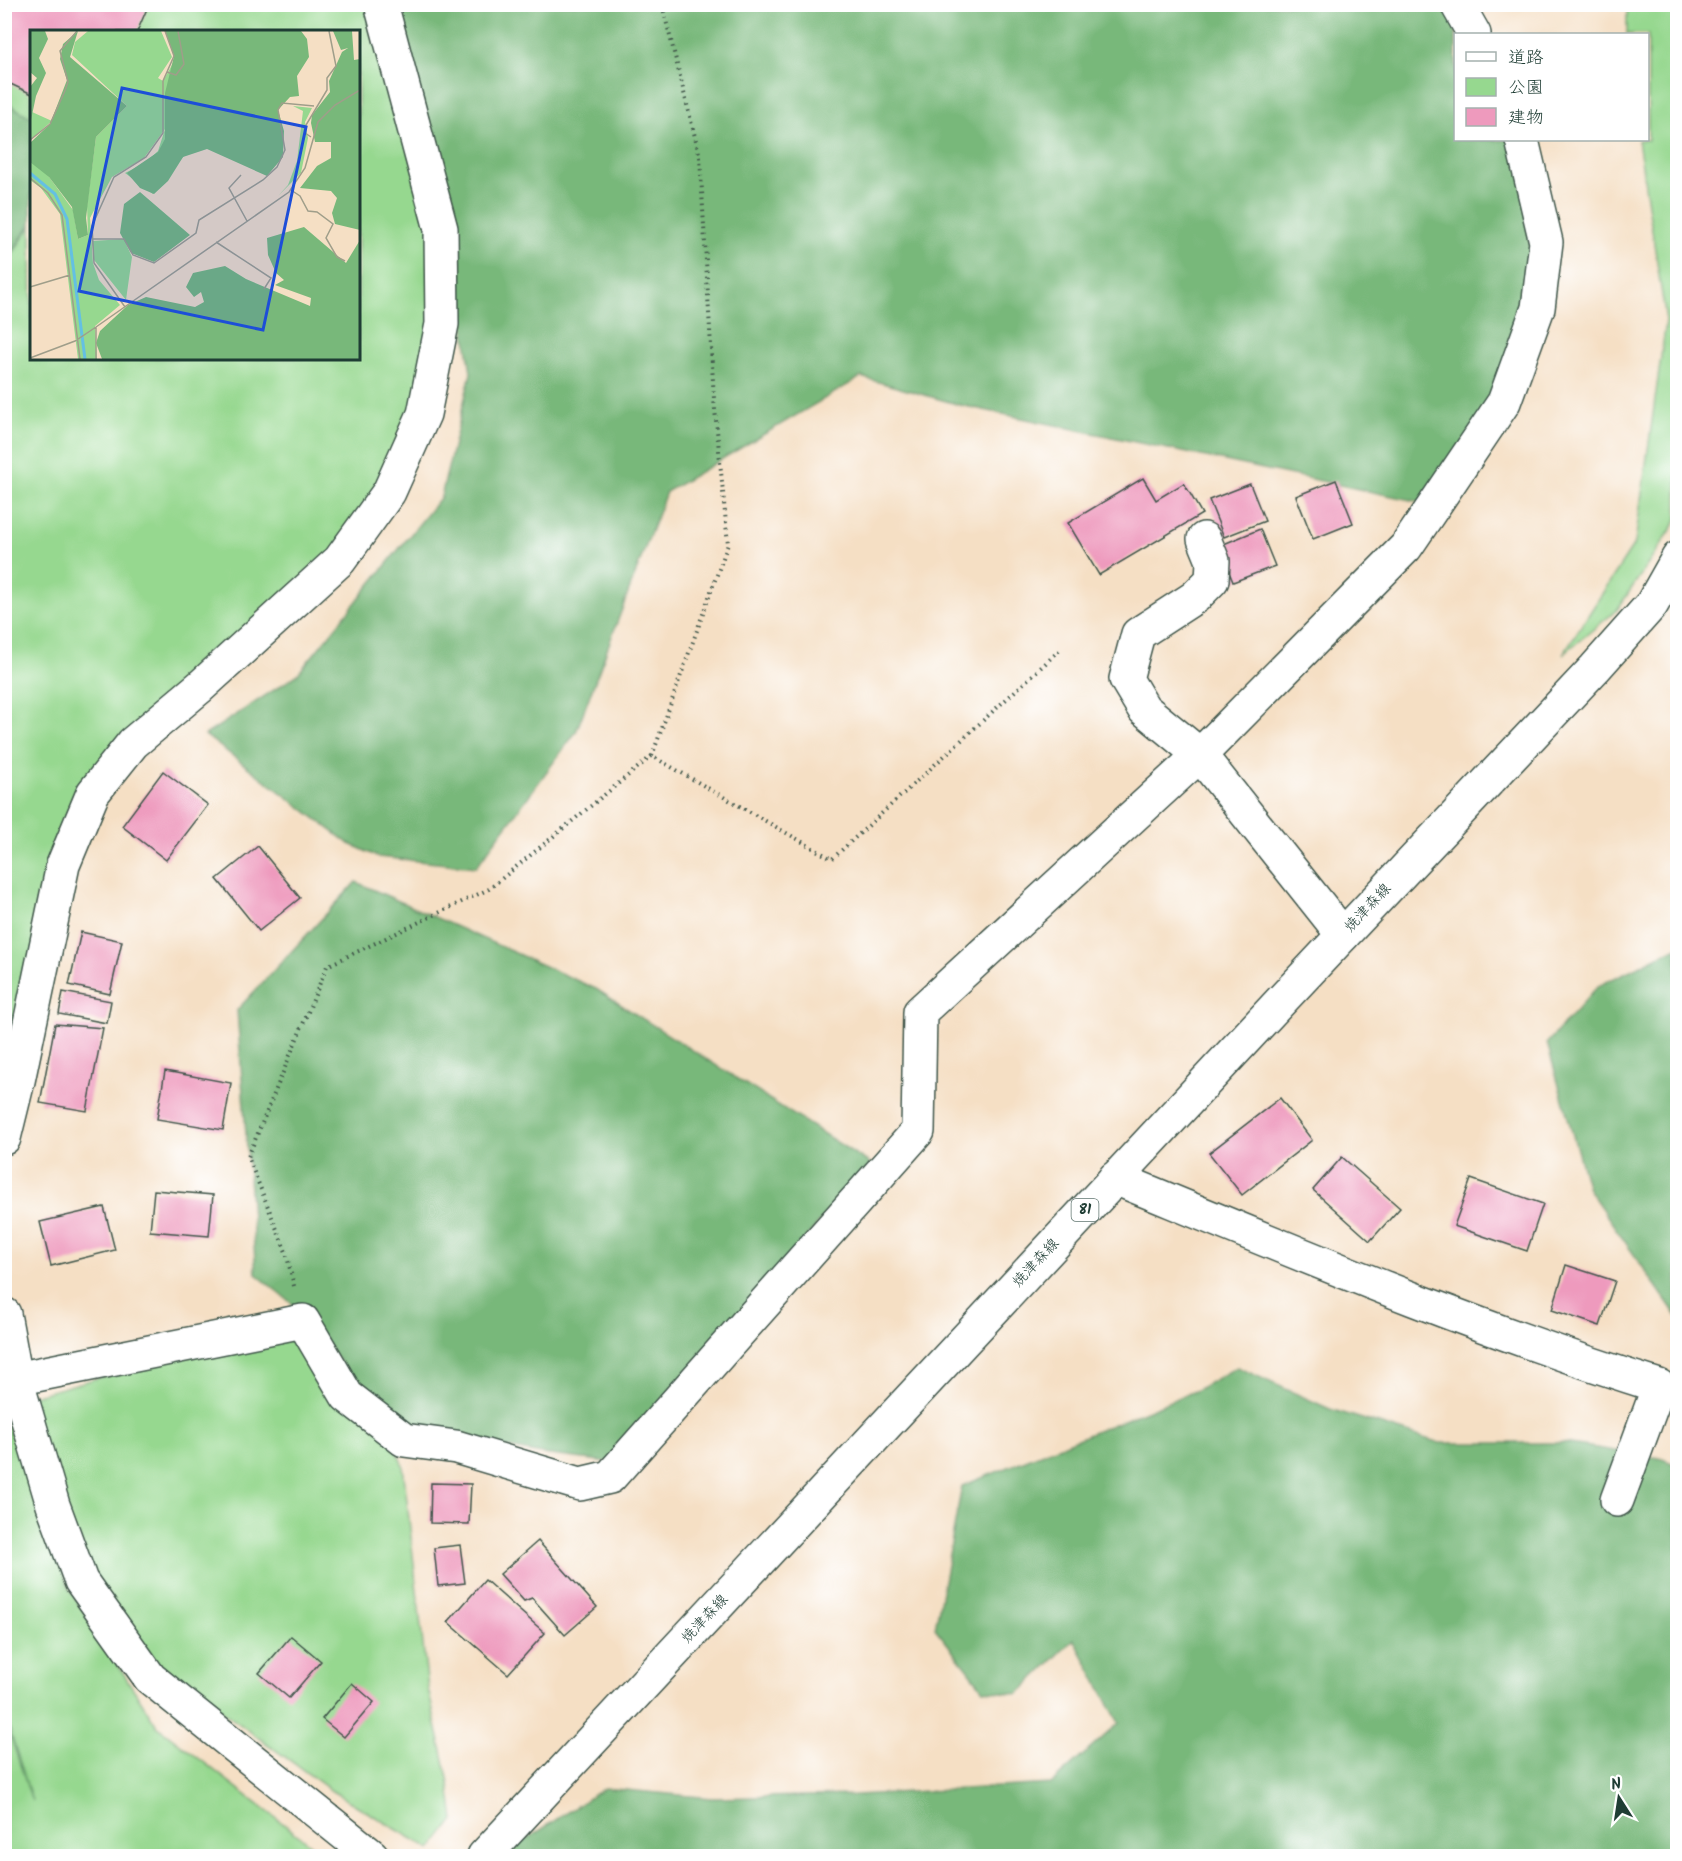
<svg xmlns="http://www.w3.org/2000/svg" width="1682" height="1861" font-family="Kalam,'Klee One',sans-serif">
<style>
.green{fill:#96d88f;stroke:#5a8a62;stroke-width:1.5}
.forest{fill:#78b87a;stroke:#4c7a57;stroke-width:1.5}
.building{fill:#ee9abd}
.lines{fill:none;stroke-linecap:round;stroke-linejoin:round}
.street-casing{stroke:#3f554a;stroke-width:36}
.secondary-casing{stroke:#3f554a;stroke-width:36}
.primary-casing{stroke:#3f554a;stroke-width:36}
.path{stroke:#3f554a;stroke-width:4;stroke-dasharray:1.5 4.5;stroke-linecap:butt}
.street{stroke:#fff;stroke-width:33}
.secondary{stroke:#fff;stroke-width:33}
.primary{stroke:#fff;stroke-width:33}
.labels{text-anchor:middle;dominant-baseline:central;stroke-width:6;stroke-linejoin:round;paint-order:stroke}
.shield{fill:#fff;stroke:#627771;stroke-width:1.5}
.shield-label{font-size:14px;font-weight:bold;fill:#1f3d34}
.street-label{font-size:15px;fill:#1f3d34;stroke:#fff}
.inset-river{fill:none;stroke:#64c0e2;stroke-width:3}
.inset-road{fill:none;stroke:#9f9e8a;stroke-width:1.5}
.view{fill:#1d4ed8;fill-opacity:0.15;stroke:#1d4ed8;stroke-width:3}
.inset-edge{fill:none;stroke:#1f3d34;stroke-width:3}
</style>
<rect width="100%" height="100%" fill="#fff"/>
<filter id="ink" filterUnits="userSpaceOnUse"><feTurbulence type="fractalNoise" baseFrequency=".0167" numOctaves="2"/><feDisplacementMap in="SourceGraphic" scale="12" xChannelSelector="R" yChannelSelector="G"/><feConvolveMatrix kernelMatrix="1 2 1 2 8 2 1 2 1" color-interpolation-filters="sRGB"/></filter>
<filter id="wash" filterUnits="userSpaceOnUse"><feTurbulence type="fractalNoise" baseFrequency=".008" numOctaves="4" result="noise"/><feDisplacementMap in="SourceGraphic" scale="24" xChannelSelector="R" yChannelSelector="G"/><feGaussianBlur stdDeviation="1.35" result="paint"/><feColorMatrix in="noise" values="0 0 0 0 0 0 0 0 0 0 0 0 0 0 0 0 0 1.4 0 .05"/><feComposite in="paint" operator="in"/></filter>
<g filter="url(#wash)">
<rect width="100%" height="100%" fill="#f5dfc4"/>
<g class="green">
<path d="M5 5H373L438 219 426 375 389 472 323 576 82 798 5 1058V266L31 225 32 358H358V32H32L31 118 5 102Z"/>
<path d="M1627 5H1675L1677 23V521L1617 610 1563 654 1635 543 1666 321 1638 140H1648V34H1627Z"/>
<path d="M303 1321 386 1426 403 1466 428 1689 448 1778 454 1820 431 1850 332 1791 161 1667 73 1559 22 1399Z"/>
<path d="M4 1415 70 1590 157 1726 325 1856H5V1719L32 1801 5 1715Z"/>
</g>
<g class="forest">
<path d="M393 5H1457L1456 34V140H1517L1538 308 1434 505 960 405 861 377 666 492 576 732 476 867 378 857 348 843 205 735 297 675 441 497 471 373 441 168Z"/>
<path d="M4 102 32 118 31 223 5 264Z"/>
<path d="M356 882 596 989 871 1164 608 1462 542 1454 386 1426 307 1316 256 1274 237 1010Z"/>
<path d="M1677 947V1316L1588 1189 1547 1043 1598 986Z"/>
<path d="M1237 1367 1330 1409 1440 1443H1564L1660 1458 1677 1465V1856H501L604 1788 712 1798 856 1795 1051 1784 1119 1723 1074 1639 1018 1694 984 1690 935 1628 962 1486 1195 1391Z"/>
</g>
<g id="blocks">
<g class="building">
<path d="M4 4H149L137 32H32V94L4 81Z"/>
<path d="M1143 478 1156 500 1184 483 1202 514 1099 575 1068 523Z"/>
<path d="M1336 480 1353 523 1313 539 1296 496Z"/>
<path d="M1250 484 1265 521 1224 537 1209 500Z"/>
<path d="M1260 529 1275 566 1233 582 1219 546Z"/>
<path d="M163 771 208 805 166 860 122 826Z"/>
<path d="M258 846 300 898 259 931 217 879Z"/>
<path d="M81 932 122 941 110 994 69 985Z"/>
<path d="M63 992 111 1001 107 1023 59 1014Z"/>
<path d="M55 1024 103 1028 87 1111 40 1103Z"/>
<path d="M165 1071 231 1083 223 1130 157 1119Z"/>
<path d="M1280 1098 1312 1140 1242 1195 1209 1153Z"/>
<path d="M1342 1157 1400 1208 1370 1241 1313 1190Z"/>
<path d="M1471 1179 1543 1204 1527 1251 1454 1226Z"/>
<path d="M154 1190 213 1195 209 1236 150 1231Z"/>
<path d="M104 1207 115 1250 51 1266 40 1222Z"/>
<path d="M1566 1265 1615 1281 1600 1326 1552 1310Z"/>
<path d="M431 1483 471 1484 469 1524 430 1523Z"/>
<path d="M538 1541 597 1607 565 1635 532 1598 524 1601 500 1574Z"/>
<path d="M460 1545 465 1583 438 1586 434 1548Z"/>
<path d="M485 1580 545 1633 508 1674 448 1622Z"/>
<path d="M291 1636 321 1661 289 1698 259 1673Z"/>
<path d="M352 1683 374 1702 344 1737 322 1719Z"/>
</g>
</g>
</g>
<g filter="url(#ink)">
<use href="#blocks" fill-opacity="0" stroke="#3f554a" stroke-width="1.5"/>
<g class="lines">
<defs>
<g id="street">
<path d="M1457 4 1474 34"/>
<path d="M1204 539 1213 561 1212 580 1195 597 1138 634 1126 679 1144 709 1200 755 1343 935"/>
<path d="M1115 1178C1295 1252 1474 1328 1659 1386L1617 1500"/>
<path d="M16 1379 303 1321 347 1396 404 1440 456 1447 580 1484 610 1477 918 1131 920 1012 1203 752 1406 547 1504 402 1538 308 1546 242 1522 140"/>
</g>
<g id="secondary">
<path d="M4 1138 18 1081 63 865 93 793 133 743 200 687 340 560 389 492 424 414 442 324 441 229 381 4"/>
<path d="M4 1314 16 1379 53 1505 81 1581 150 1678 372 1856"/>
</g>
<path id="primary" d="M484 1856 1279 1003 1595 668 1652 604 1678 558"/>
</defs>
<use href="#street" class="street-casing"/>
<use href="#secondary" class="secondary-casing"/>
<use href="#primary" class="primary-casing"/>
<g class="path">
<path d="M652 756 728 544 714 399 700 157 662 4"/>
<path d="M294 1286 286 1252 248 1157 327 966 489 889 652 756 832 859 1062 648"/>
</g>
<use href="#street" class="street"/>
<use href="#secondary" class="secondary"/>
<use href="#primary" class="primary"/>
</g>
</g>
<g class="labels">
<rect class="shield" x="1071.5" y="1199" width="27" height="22" rx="4.5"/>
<g class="shield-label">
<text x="1085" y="1210">81</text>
</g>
<g class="street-label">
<text transform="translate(1368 908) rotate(-47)">焼津森線</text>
<text transform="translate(1036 1263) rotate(-47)">焼津森線</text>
<text transform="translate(705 1619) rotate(-47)">焼津森線</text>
</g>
</g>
<g transform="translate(30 30)">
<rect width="330" height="330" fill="#f5dfc4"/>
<path d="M58 1H131L142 27 128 48 133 51 147 26 183 1 154 126 123 164 95 143 115 133 128 121 135 99 114 128 82 147 60 188 63 233 69 250 90 275 65 296 67 329H48L30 184 11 158 0 150V131L17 144 43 180 48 209 58 205 57 176 66 107 97 76 42 25 45 12ZM263 76 282 78 275 92 278 108 271 143 248 166 258 155 267 131 273 81ZM2 82 22 91 0 110V90ZM94 209 102 227 96 270 64 230 62 211Z" fill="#96d88f"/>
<path d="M0 1H15L18 9 9 28 16 43 6 66 1 90 0 57 7 48 0 42ZM48 1 40 27 97 76 66 107 56 188 58 205 48 209 42 177 19 147 0 132V113L20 94 37 50 30 29 33 14ZM135 1H271L277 9 279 27 267 46 269 66 260 67 248 80 254 101 253 127 237 146 177 119 153 127 138 151 124 164 110 158 97 143 128 122 135 109V63L144 26ZM303 1H322L324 30 330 29V200L305 194 302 183 307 168 301 161 270 158 287 136 301 128V112H285L281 93 282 85 300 62 299 51 312 22 318 18 311 20ZM110 162 160 205 124 232 101 223 90 203 94 174ZM274 197 316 233 330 210V329H72L66 313 70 301 98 275 116 267 165 277 174 272 171 262 164 267 156 257 163 243 195 236 216 249 280 276 281 268 245 255 254 250 246 243 238 225 237 208Z" fill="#78b87a"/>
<path class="inset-river" d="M0 143 25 164 37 189 55 329"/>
<path class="inset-road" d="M137 42 146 45 154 34 148 1M281 107 275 103 276 95 297 60V48L306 36 299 1M0 110 20 94 34 63 38 52 30 21 47 1M211 145 199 158 217 191M0 148 18 163 32 185 50 329M261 160 270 166 278 181 287 182 303 194 296 208 307 227 315 231M62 209H94L103 225 124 233 166 203 169 190 233 150 247 137 255 120 248 80 252 73 284 76M186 212 241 248 234 259M0 257 40 245M95 277 64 233 62 196 84 147 116 127 133 103V51L144 26 135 1M66 297V329M0 328 45 311 66 297 259 162 275 138 288 92 305 75 330 60"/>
<path class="view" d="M92 58 276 97 233 300 49 261Z"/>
<rect width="330" height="330" class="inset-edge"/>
</g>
<rect width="1682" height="1861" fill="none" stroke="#fff" stroke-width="24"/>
<rect x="1454" y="33" width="195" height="108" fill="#ffffff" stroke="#a5b1ae" stroke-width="1.5"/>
<rect x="1466" y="52" width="30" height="9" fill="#ffffff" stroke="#a5b1ae" stroke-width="1.5"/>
<text x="1508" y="63" font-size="18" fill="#1f3d34">道路</text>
<rect x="1466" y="78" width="30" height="18" fill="#96d88f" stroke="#a5b1ae" stroke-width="1.5"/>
<text x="1508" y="93" font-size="18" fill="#1f3d34">公園</text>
<rect x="1466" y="108" width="30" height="18" fill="#ee9abd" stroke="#a5b1ae" stroke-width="1.5"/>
<text x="1508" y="123" font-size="18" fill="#1f3d34">建物</text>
<g transform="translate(1619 1798) rotate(348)" stroke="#ffffff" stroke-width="4.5" paint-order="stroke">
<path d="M0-4.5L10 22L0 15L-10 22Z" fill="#1f3d34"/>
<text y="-9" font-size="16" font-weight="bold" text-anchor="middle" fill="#1f3d34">N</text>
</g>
</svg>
